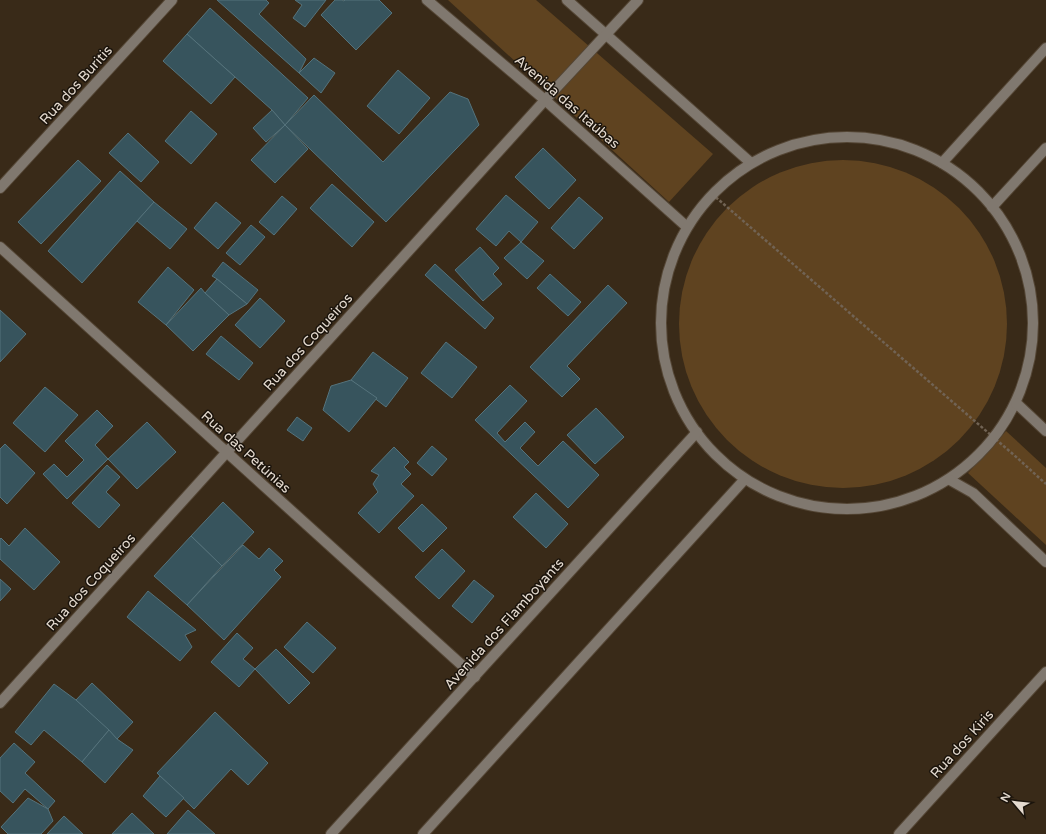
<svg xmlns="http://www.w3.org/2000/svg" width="1046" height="834" font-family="'Varela Round',sans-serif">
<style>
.green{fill:#5f4320}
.building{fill:#37545d;stroke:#55737c}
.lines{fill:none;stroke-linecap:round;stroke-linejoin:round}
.minor-casing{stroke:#544635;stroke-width:12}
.path{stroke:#716354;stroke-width:2.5;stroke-dasharray:3 2;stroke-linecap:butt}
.minor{stroke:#80786f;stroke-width:10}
.labels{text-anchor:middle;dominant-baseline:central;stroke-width:3;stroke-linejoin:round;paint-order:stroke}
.street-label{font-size:14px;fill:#e4dacf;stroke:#1b140c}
</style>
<rect width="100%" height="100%" fill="#392a18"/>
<g class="green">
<path d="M448 0H536L713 154 669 202Z"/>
<circle cx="843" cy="324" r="164"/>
<path d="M1006 431 1046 468V545L968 473Z"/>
</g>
<g class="building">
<path d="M217 0H266L269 3 259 14 306 59 299 73Z"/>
<path d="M295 0H326L305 27 293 18 302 5Z"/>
<path d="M335 0H342L344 1 345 0H379L392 13 356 50 321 15Z"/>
<path d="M210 8 308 98 285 125 272 110 187 34Z"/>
<path d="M187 34 235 77 211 104 163 61Z"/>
<path d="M314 58 335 73 321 93 299 73Z"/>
<path d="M398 70 430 98 399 134 367 106Z"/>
<path d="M450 92 468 99 479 125 386 222 285 125 314 95 383 162Z"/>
<path d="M272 110 285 125 266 142 253 128Z"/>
<path d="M191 111 217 134 191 164 165 141Z"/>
<path d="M285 125 308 149 275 183 251 160Z"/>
<path d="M128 133 159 162 141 182 109 153Z"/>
<path d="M543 148 576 180 549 209 515 177Z"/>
<path d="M78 160 101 181 41 244 18 222Z"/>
<path d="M120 171 154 202 82 283 48 251Z"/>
<path d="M332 184 374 222 352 247 310 208Z"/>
<path d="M506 195 538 222 521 242 509 231 496 246 476 229Z"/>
<path d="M282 196 297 209 274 235 259 222Z"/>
<path d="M579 197 603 218 574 249 551 228Z"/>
<path d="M154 202 187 229 170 249 137 221Z"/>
<path d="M216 202 241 223 218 249 194 228Z"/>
<path d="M251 225 265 237 240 265 226 253Z"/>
<path d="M521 242 544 261 527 279 504 258Z"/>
<path d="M480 247 499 268 493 274 502 284 483 301 455 270Z"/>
<path d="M223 262 258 290 247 304 217 279 212 276Z"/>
<path d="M435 264 494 318 485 329 425 275Z"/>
<path d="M168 267 194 290 166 325 138 302Z"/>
<path d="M550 274 581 302 568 316 537 288Z"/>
<path d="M217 279 247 304 229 315 205 293Z"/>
<path d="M608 285 627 303 567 366 580 379 562 397 530 367Z"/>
<path d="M201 288 205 293 229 315 193 351 166 325Z"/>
<path d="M260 298 285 321 260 348 235 325Z"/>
<path d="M0 310 26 334 0 362Z"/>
<path d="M221 336 253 363 239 380 206 354Z"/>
<path d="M446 342 477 367 452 398 421 373Z"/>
<path d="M373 352 408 378 386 407 351 380Z"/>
<path d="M351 380 377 398 349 432 323 410 331 386Z"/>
<path d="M510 385 527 401 497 433 505 442 525 422 535 432 520 448 538 466 563 441 599 475 568 508 475 420Z"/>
<path d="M45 387 78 415 45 452 13 423Z"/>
<path d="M596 408 624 437 595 464 567 435Z"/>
<path d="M97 410 113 426 95 445 108 459 67 499 43 474 54 464 67 477 84 460 65 441Z"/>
<path d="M297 417 312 428 303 441 287 430Z"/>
<path d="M147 422 176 452 137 489 108 459Z"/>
<path d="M5 444 35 473 7 504 0 497V449Z"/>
<path d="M432 446 447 459 432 476 417 463Z"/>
<path d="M394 447 409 462 404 467 411 474 401 484 414 496 379 533 358 513 378 492 373 484 379 475 371 471Z"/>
<path d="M107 465 120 477 106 492 120 505 99 528 72 503Z"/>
<path d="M536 493 568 524 546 548 513 517Z"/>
<path d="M223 502 254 532 222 566 191 536Z"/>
<path d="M422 504 447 528 423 552 398 528Z"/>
<path d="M25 528 60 562 34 590 0 559V539L1 538 9 546Z"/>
<path d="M191 536 222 566 187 605 154 576Z"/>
<path d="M243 545 259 559 269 548 283 561 274 570 281 577 224 640 187 605Z"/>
<path d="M442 549 465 571 439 599 415 577Z"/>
<path d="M0 579 11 589 0 601Z"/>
<path d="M474 580 494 596 472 623 452 606Z"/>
<path d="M148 591 196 630 185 635 192 647 180 661 127 617Z"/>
<path d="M307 622 336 648 313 673 284 647Z"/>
<path d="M237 633 253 648 243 659 255 669 239 687 211 662Z"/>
<path d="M276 649 310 683 289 704 255 669Z"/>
<path d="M92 683 133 722 117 739 76 700Z"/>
<path d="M54 684 76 700 109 730 82 762 44 730 31 745 15 732Z"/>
<path d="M215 712 268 763 248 785 231 769 194 809 157 773Z"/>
<path d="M109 730 117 739 133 750 105 783 82 762Z"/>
<path d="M14 743 35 762 25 773 55 801 48 809 25 789 13 803 0 791V758Z"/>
<path d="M160 776 184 798 166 817 143 796Z"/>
<path d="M28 798 48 809 53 821 41 834H8L1 827Z"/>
<path d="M188 810 215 834H167Z"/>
<path d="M132 813 154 834H112Z"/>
<path d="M64 816 83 834H47Z"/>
</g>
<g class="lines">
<defs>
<g id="minor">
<path d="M427 0 545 100 687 227"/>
<path d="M567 0 751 163"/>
<circle cx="847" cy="323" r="186"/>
<path d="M942 163 1046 48"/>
<path d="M0 188 172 0"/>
<path d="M992 207 1046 148"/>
<path d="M0 247 475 677"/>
<path d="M1016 403 1046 431"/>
<path d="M950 480 973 493 1046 562"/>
<path d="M0 703 545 100 638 0"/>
<path d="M331 834 697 432"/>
<path d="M423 834 744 480"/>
<path d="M899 834 1046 672"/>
</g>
</defs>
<use href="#minor" class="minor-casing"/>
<path class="path" d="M712 194 1014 455 1046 484"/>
<use href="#minor" class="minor"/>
</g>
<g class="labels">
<g class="street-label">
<text transform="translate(76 85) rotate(-48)">Rua dos Buritis</text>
<text transform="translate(567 102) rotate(41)">Avenida das Itaúbas</text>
<text transform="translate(308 342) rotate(-48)">Rua dos Coqueiros</text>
<text transform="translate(246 452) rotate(42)">Rua das Petúnias</text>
<text transform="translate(91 582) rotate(-48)">Rua dos Coqueiros</text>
<text transform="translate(504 624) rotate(-48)">Avenida dos Flamboyants</text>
<text transform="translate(962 744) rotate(-48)">Rua dos Kiris</text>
</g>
</g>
<g transform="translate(1014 802) rotate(298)" stroke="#1b140c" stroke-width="3" paint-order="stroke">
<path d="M0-3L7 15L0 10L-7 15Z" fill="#e4dacf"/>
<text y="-6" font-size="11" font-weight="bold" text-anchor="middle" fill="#e4dacf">N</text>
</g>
</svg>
